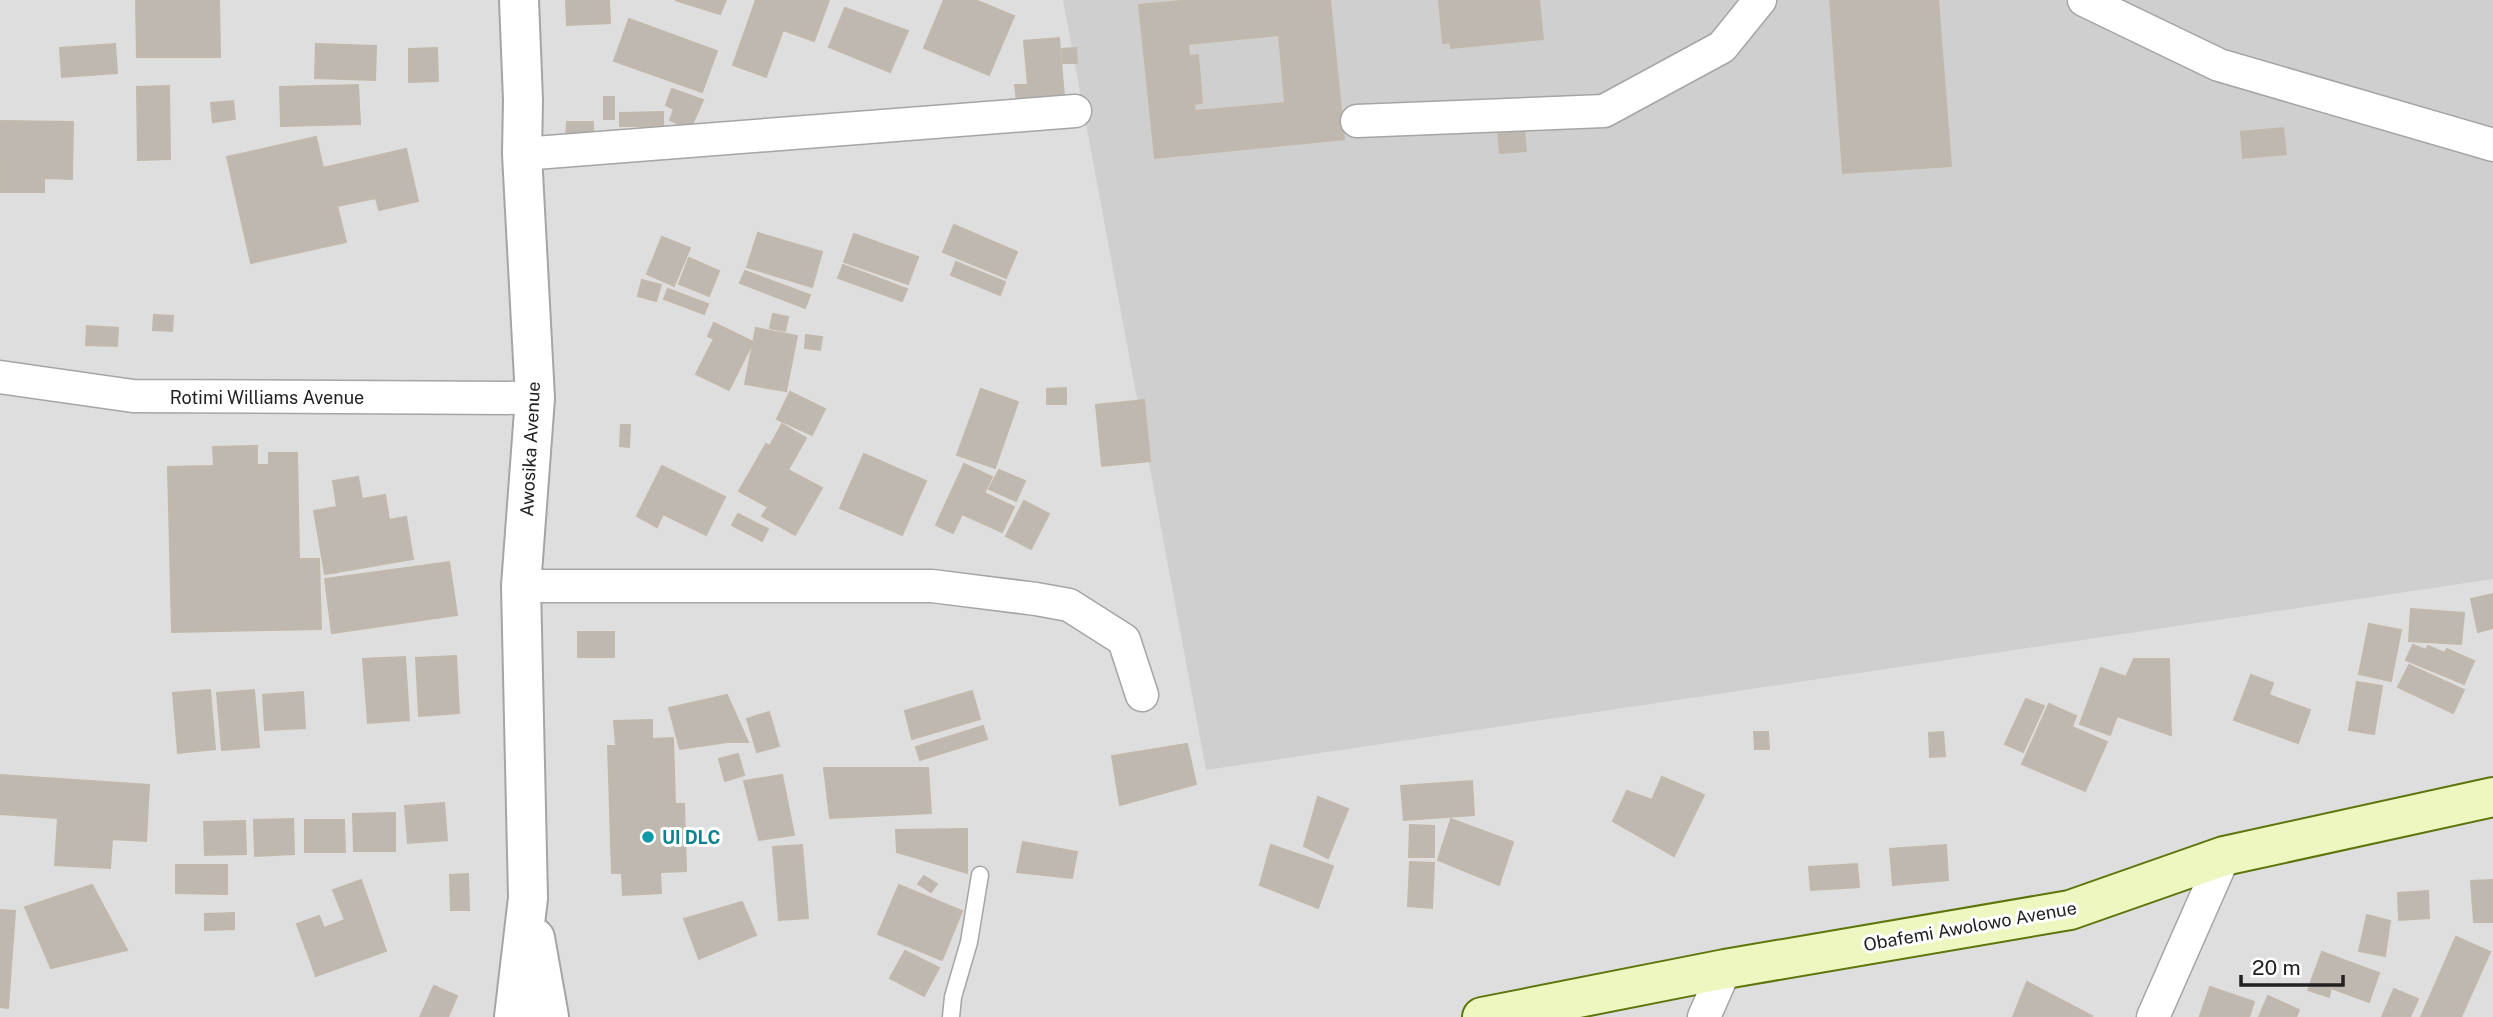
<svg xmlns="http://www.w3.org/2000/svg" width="2493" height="1017" font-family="'Public Sans',sans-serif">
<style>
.residential{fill:#dfdede}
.religious{fill:#cfcfcf}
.building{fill:#beb8b1;stroke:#c2b8ab;stroke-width:2;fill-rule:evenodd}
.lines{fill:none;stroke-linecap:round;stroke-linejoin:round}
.service-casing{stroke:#a5a5a5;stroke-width:19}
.minor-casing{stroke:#a5a5a5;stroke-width:35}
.tertiary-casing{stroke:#a5a5a5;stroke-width:42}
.secondary-casing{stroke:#5e750b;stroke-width:42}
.service{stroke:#fff;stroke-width:16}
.minor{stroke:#fff;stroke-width:32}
.tertiary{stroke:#fff;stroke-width:38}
.secondary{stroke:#eef7c0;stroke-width:38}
.culture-dot{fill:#0f9aa8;stroke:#fff;stroke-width:2.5}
.labels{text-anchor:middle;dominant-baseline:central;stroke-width:6;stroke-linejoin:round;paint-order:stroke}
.street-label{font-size:18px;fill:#212121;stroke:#fff}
.culture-label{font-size:18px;font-weight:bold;fill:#0d838f;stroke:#fff;text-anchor:start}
</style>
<rect width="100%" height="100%" fill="#f1efe8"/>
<rect class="residential" x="0" y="0" width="2493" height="1017"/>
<path class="religious" d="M1063 0H2493V579L1206 770Z"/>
<g class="building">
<path d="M136 0H219L220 57H137Z"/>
<path d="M566 0H609L610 23 567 25Z"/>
<path d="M675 0H726L720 14Z"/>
<path d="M756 0H829L814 41 783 30 766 77 733 65Z"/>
<path d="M944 0H975L1014 16 989 75 924 48Z"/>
<path d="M1191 0H1330L1344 139 1155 158 1139 5ZM1279 35 1285 103 1195 111 1194 104 1202 103 1198 55 1189 56 1188 44Z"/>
<path d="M1439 0H1539L1543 39 1451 48 1450 42 1443 43Z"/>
<path d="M1830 0H1938L1951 166 1843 173Z"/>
<path d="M845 8 908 31 890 72 829 47Z"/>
<path d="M629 19 717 51 702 92 614 61Z"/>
<path d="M1059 38 1065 108 1018 111 1015 85H1028L1024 41Z"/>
<path d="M115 44 117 73 62 77 60 48Z"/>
<path d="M316 44 376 46 375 80 315 78Z"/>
<path d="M437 48 438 81 409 82V49Z"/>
<path d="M1076 48 1077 63H1063L1062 49Z"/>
<path d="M358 85 360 124 281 126 280 87Z"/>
<path d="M169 86 170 159 138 160 137 87Z"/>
<path d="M672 89 703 100 690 129 670 120 674 109 666 105Z"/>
<rect x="604" y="97" width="10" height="22"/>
<path d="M233 101 235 119 213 122 211 103Z"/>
<path d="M663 112V126H620V113Z"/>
<path d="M1523 120 1526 151 1500 153 1497 123Z"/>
<path d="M0 121 73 122 72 179 44 178V192H1Z"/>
<path d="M567 122H593V139L566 138Z"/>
<path d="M2283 128 2286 154 2243 158 2241 132Z"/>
<path d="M316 137 323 168 406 149 418 201 379 210 376 198 337 206 346 242 251 263 227 157Z"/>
<path d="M954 225 1017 252 1006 278 943 252Z"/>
<path d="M758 233 822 252 812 287 747 267Z"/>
<path d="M854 234 918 257 908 284 844 262Z"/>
<path d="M662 237 690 248 674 286 647 274Z"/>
<path d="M689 258 719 271 709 296 679 284Z"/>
<path d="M956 262 1005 282 1000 295 951 275Z"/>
<path d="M843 265 907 289 902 301 838 278Z"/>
<path d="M745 271 810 295 805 308 740 283Z"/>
<path d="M642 280 661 285 656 301 638 296Z"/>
<path d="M668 289 708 304 704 314 664 299Z"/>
<path d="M773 314 788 317 785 331 770 328Z"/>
<path d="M154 315 173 316 172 331 153 330Z"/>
<path d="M714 323 753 342 729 390 696 374 714 339 708 336Z"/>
<path d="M87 326 118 328 117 346 86 345Z"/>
<path d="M756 328 797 336 786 391 745 384Z"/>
<path d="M806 335 822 337 820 350 805 348Z"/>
<path d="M1066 388V404H1047V389Z"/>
<path d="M981 389 1018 402 995 468 957 455Z"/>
<path d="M790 392 825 409 812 435 777 419Z"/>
<path d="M1144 400 1150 461 1102 466 1096 405Z"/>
<path d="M782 424 806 438 788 470 822 488 795 535 762 516 768 507 739 491 766 444 770 446Z"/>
<path d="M621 425H630L629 447 620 446Z"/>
<path d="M257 446V465H269V453H297L299 559H319L321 629 172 632 168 467 214 466 213 447Z"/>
<path d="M864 454 926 481 902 535 840 508Z"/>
<path d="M964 464 992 477 984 493 1014 507 1002 532 962 514 953 533 936 525Z"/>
<path d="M662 466 725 497 706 535 663 514 657 527 637 516Z"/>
<path d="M999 470 1025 481 1016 501 989 489Z"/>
<path d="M358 477 362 499 385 495 389 520 406 517 413 559 325 574 314 511 337 507 333 481Z"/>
<path d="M1024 501 1049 514 1031 549 1006 536Z"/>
<path d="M738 514 768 529 762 541 732 525Z"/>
<path d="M449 562 457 615 332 633 325 579Z"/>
<path d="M2493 594V628L2478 632 2471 599Z"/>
<path d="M2411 609 2464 613 2461 644 2409 641Z"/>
<path d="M2369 624 2401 630 2391 681 2359 674Z"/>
<rect x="578" y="632" width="36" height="25"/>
<path d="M2413 645 2426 650 2428 646 2445 653 2447 649 2474 661 2464 684 2406 660Z"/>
<path d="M456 656 459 713 419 716 416 658Z"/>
<path d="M405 657 409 720 368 723 363 659Z"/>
<path d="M2134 659H2169L2171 735 2117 716 2110 735 2080 724 2101 668 2126 677Z"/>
<path d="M2409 665 2464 690 2453 713 2398 687Z"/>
<path d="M2251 675 2273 683 2269 695 2310 710 2298 743 2234 720Z"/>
<path d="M2357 682 2382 686 2374 734 2349 730Z"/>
<path d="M210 690 215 749 178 753 173 693Z"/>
<path d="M254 690 259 747 222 750 217 693Z"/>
<path d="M972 691 980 719 912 739 905 711Z"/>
<path d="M303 692 305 728 265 730 263 695Z"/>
<path d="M727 695 748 742H727L680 749 669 708Z"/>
<path d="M2026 699 2044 706 2023 752 2005 744Z"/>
<path d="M2049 704 2076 716 2072 727 2107 742 2085 791 2022 764Z"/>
<path d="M769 712 779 746 757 752 747 719Z"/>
<path d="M652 720V739L673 738 675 804H684L686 871 660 872 661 893 623 895 622 873H612L608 746H616L614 721Z"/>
<path d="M983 726 987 739 920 760 916 747Z"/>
<path d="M1754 732H1768L1769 749H1755Z"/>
<path d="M1943 732 1945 756 1930 757 1929 733Z"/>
<path d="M1187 744 1196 784 1120 805 1112 756Z"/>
<path d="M738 754 744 775 725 781 719 759Z"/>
<path d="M824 768H928L931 813 830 818Z"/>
<path d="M0 775 149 785 146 841 112 839 110 868 55 865 58 818 0 814Z"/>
<path d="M782 775 794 835 759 840 744 781Z"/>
<path d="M1662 777 1704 795 1674 856 1613 821 1627 791 1652 800Z"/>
<path d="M1472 781 1474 815 1404 820 1401 786Z"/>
<path d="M1318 797 1348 809 1328 858 1304 846Z"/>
<path d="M444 803 447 840 408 843 405 806Z"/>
<path d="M395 813V851H354L353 814Z"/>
<path d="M293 819 294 854 255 856 254 820Z"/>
<path d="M1451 819 1513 842 1499 885 1438 860Z"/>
<path d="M305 820H344L345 852H305Z"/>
<path d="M245 821 246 854 205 855 204 822Z"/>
<path d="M1410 825 1434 826V857H1409Z"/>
<path d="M967 829V873L897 852 896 830Z"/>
<path d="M1023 842 1077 852 1072 878 1017 872Z"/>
<path d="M802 845 808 918 779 920 773 847Z"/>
<path d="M1271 845 1333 866 1318 908 1260 885Z"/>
<path d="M1946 845 1948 880 1893 885 1890 849Z"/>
<path d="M1410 862 1434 863 1432 908 1408 906Z"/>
<path d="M1857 864 1859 887 1811 890 1809 867Z"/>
<path d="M176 865H227V894L176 893Z"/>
<path d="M468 874 469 910H451L450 875Z"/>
<path d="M924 876 937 884 931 892 918 884Z"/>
<path d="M361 880 386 951 316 976 297 924 319 916 324 928 345 920 333 890Z"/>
<path d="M2493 880V922H2474L2471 881Z"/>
<path d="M92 885 127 950 51 968 25 907Z"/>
<path d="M899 885 962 911 942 960 878 934Z"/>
<path d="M2428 891 2429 918 2399 920 2398 893Z"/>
<path d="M742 902 756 935 699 959 684 919Z"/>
<path d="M0 910 15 911 8 1008 0 1007Z"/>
<path d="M234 913V929L205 930V914Z"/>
<path d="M2367 915 2390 921 2385 956 2359 951Z"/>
<path d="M2456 937 2490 952 2461 1017H2421Z"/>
<path d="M905 951 939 968 924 996 890 978Z"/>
<path d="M2322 952 2379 973 2369 1002 2331 988 2329 997 2308 990Z"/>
<path d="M2027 982 2092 1016 2091 1017H2013Z"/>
<path d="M434 986 457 996 448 1017H420Z"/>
<path d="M2210 987 2254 1002 2249 1017 2200 1016Z"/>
<path d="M2394 989 2418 999 2410 1017H2382Z"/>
<path d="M2268 996 2299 1010 2296 1017H2259Z"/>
</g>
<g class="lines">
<defs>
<path id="service" d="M951 1017 953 997 969 942 980 875"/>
<g id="minor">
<path d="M2084 0 2219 65 2493 145"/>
<path d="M1357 121 1604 111 1722 47 1760 0"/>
<path d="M522 154 1075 111"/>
<path d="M0 377 133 396 535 398"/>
<path d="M521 586H932L1036 599 1069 605 1124 640 1142 695"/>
<path d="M1704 1017 1725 969"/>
<path d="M2153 1017 2224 856"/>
</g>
<g id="tertiary">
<path d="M535 938 549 1017"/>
<path d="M514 1017 528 898 521 586 535 398 522 154 523 100 519 0"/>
</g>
<path id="secondary" d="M1482 1017 1725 969 2070 910 2224 856 2493 797"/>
</defs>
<use href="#service" class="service-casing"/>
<use href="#minor" class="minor-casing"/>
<use href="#tertiary" class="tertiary-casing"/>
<use href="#secondary" class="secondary-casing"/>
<use href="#service" class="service"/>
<use href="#minor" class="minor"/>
<use href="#tertiary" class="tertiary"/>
<use href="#secondary" class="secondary"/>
</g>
<circle class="culture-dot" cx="648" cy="837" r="7"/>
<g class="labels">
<g class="street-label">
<text x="267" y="397">Rotimi Williams Avenue</text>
<text transform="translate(530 449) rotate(-87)">Awosika Avenue</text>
<text transform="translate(1970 926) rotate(-10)">Obafemi Awolowo Avenue</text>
</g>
<g class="culture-label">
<text x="662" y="837">UI DLC</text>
</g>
</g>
<path d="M2241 975v10h102v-10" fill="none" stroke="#212121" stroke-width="3.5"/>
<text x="2252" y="975" font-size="21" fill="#212121" stroke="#ffffff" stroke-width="5" paint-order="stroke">20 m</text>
</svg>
